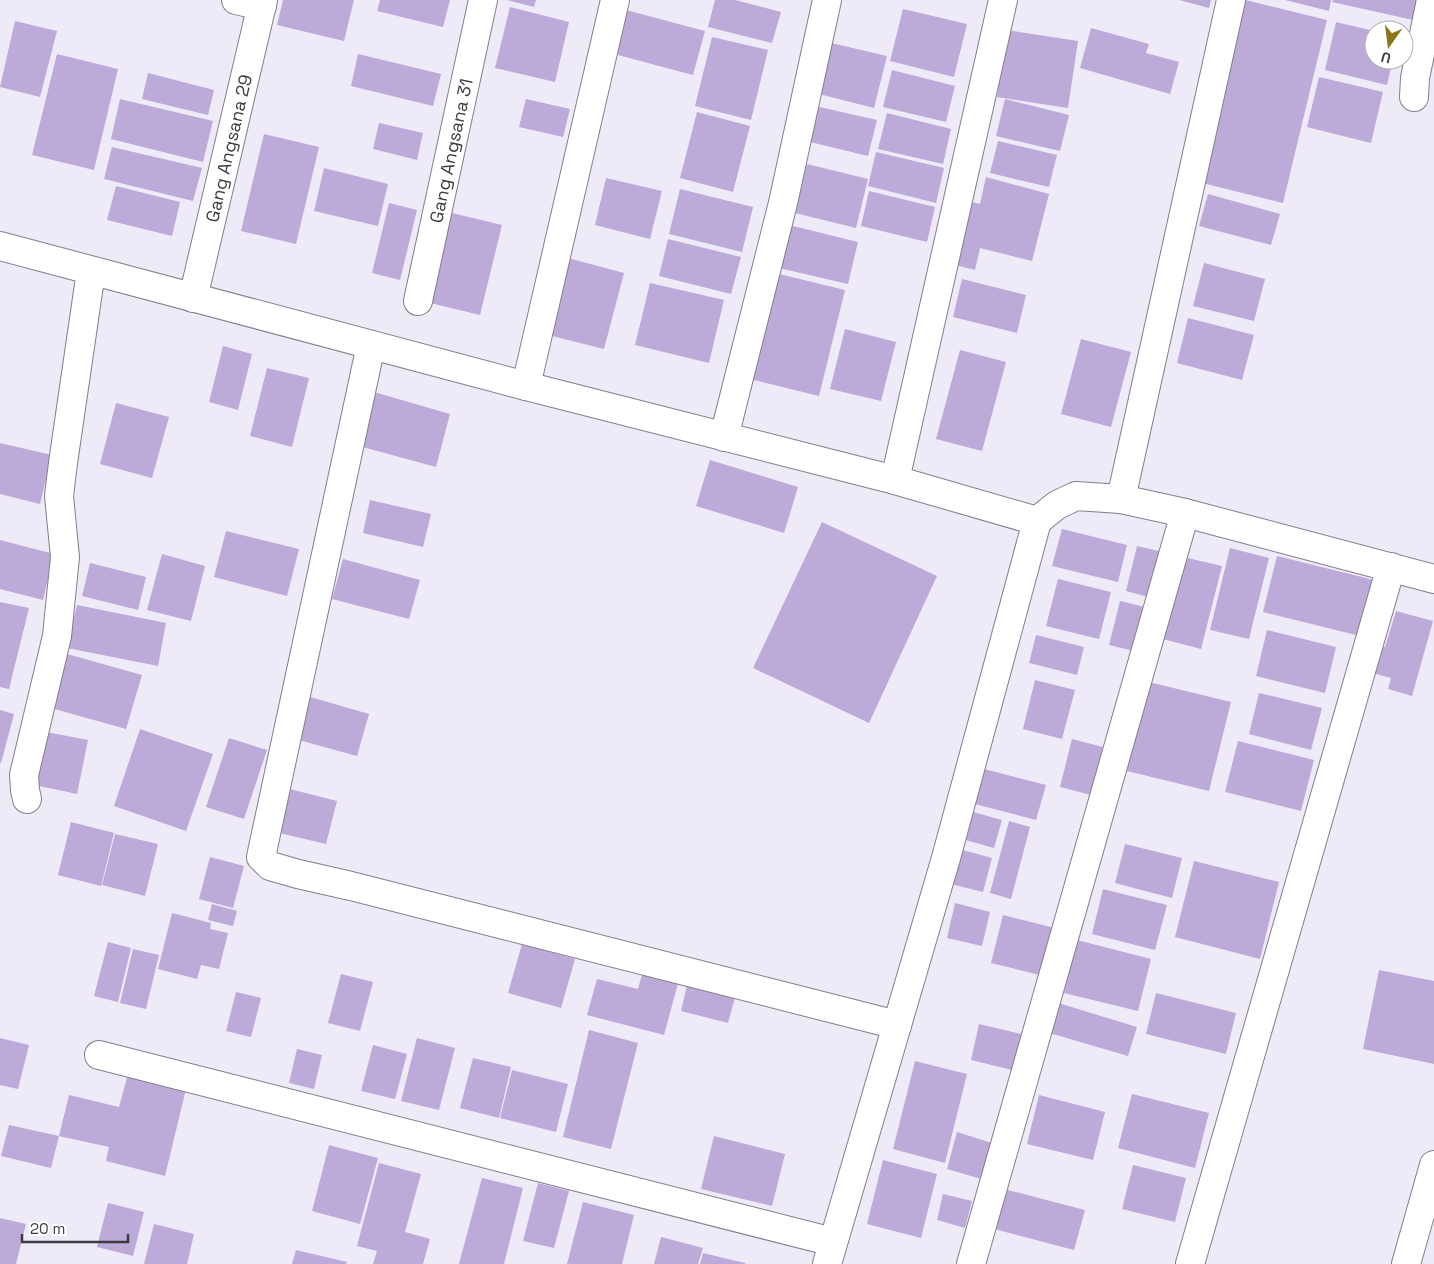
<svg xmlns="http://www.w3.org/2000/svg" width="1434" height="1264" font-family="'Space Grotesk',sans-serif">
<style>
.building{fill:#bcaad8}
.lines{fill:none;stroke-linecap:round;stroke-linejoin:round}
.street-casing{stroke:#837e8a;stroke-width:30}
.street{stroke:#fff;stroke-width:28}
.labels{text-anchor:middle;dominant-baseline:central;stroke-width:4.5;stroke-linejoin:round;paint-order:stroke}
.street-label{font-size:18px;fill:#3d3b40;stroke:#fff}
</style>
<rect width="100%" height="100%" fill="#efeaf8"/>
<g class="building">
<path d="M283 0H354L344 41 277 25Z"/>
<path d="M380 0H450L443 27 377 11Z"/>
<path d="M507 0H536L534 7Z"/>
<path d="M715 0H735L781 12 772 43 708 27Z"/>
<path d="M1179 0H1211L1209 8Z"/>
<path d="M1238 0H1245L1327 20 1283 203 1194 181Z"/>
<path d="M1285 0H1331L1329 11Z"/>
<path d="M1333 0H1417L1413 20 1332 2Z"/>
<path d="M510 7 569 22 555 82 495 68Z"/>
<path d="M903 9 967 24 954 77 890 61Z"/>
<path d="M626 10 705 31 693 75 614 54Z"/>
<path d="M15 21 57 31 40 97 0 87Z"/>
<path d="M1336 22 1374 31V60H1393L1387 85 1325 70Z"/>
<path d="M1091 28 1149 44 1146 53 1179 62 1170 94 1080 68Z"/>
<path d="M1007 30 1078 41 1068 108 997 97Z"/>
<path d="M712 37 768 50 751 120 695 106Z"/>
<path d="M827 42 887 56 874 108 815 93Z"/>
<path d="M57 54 118 69 94 170 32 155Z"/>
<path d="M358 54 441 74 433 106 351 86Z"/>
<path d="M892 70 955 86 946 122 883 107Z"/>
<path d="M148 73 214 90 208 115 142 99Z"/>
<path d="M1319 77 1383 92 1371 143 1307 127Z"/>
<path d="M120 99 213 121 203 162 111 139Z"/>
<path d="M526 99 570 109 563 137 519 127Z"/>
<path d="M1005 99 1069 115 1060 151 996 136Z"/>
<path d="M815 106 877 120 868 156 806 141Z"/>
<path d="M697 112 750 126 733 192 680 178Z"/>
<path d="M887 113 951 129 943 164 878 149Z"/>
<path d="M379 123 423 133 417 160 373 149Z"/>
<path d="M264 134 319 147 296 244 241 231Z"/>
<path d="M998 141 1057 155 1049 187 990 173Z"/>
<path d="M112 147 202 168 193 201 104 179Z"/>
<path d="M876 152 944 168 936 203 868 186Z"/>
<path d="M807 164 868 179 856 228 795 213Z"/>
<path d="M324 168 388 184 378 226 314 211Z"/>
<path d="M986 177 1049 194 1032 261 980 248 975 270 947 263 963 200 980 204Z"/>
<path d="M606 178 662 191 650 239 595 225Z"/>
<path d="M116 186 180 202 172 236 107 220Z"/>
<path d="M680 189 753 207 742 252 669 234Z"/>
<path d="M869 191 935 207 927 242 861 226Z"/>
<path d="M1208 194 1280 214 1271 245 1199 226Z"/>
<path d="M389 203 417 210 400 280 372 273Z"/>
<path d="M448 212 502 225 480 315 426 302Z"/>
<path d="M789 225 858 242 848 284 779 268Z"/>
<path d="M668 239 741 257 731 294 659 276Z"/>
<path d="M568 258 624 273 604 349 548 335Z"/>
<path d="M1204 263 1265 279 1254 321 1193 306Z"/>
<path d="M771 272 845 290 819 396 746 378Z"/>
<path d="M962 279 1026 295 1017 333 953 317Z"/>
<path d="M650 283 724 300 709 363 635 345Z"/>
<path d="M1188 318 1254 335 1242 380 1177 363Z"/>
<path d="M845 329 896 342 881 401 830 389Z"/>
<path d="M1081 339 1131 352 1111 427 1061 414Z"/>
<path d="M223 346 252 354 238 410 209 402Z"/>
<path d="M960 350 1006 362 982 451 936 439Z"/>
<path d="M267 368 309 378 292 447 250 436Z"/>
<path d="M374 392 450 414 436 467 359 446Z"/>
<path d="M116 403 169 417 152 478 100 464Z"/>
<path d="M0 443 52 455 40 504 0 494Z"/>
<path d="M710 460 798 487 784 533 696 506Z"/>
<path d="M370 500 431 514 423 547 363 533Z"/>
<path d="M822 522 937 576 869 723 753 668Z"/>
<path d="M1062 529 1127 545 1118 582 1052 566Z"/>
<path d="M226 531 299 549 287 596 214 577Z"/>
<path d="M0 540 54 554 43 600 0 589Z"/>
<path d="M1137 546 1163 552 1152 598 1126 591Z"/>
<path d="M1230 548 1269 558 1249 639 1210 630Z"/>
<path d="M162 554 205 566 191 621 147 610Z"/>
<path d="M1179 556 1222 566 1201 649 1159 638Z"/>
<path d="M1277 556 1378 581 1364 637 1263 612Z"/>
<path d="M343 559 420 580 409 619 332 599Z"/>
<path d="M90 563 146 577 138 610 82 596Z"/>
<path d="M1058 579 1111 592 1099 639 1046 626Z"/>
<path d="M1120 601 1145 607 1134 651 1109 645Z"/>
<path d="M0 602 29 608 9 689 0 687Z"/>
<path d="M77 605 166 623 158 666 67 648Z"/>
<path d="M1396 611 1433 621 1412 696 1388 689 1391 678 1369 672 1376 645 1385 647Z"/>
<path d="M1267 630 1336 647 1325 693 1256 676Z"/>
<path d="M1036 635 1084 647 1077 675 1029 663Z"/>
<path d="M67 654 142 675 126 729 51 708Z"/>
<path d="M1035 680 1075 690 1062 739 1023 729Z"/>
<path d="M1149 682 1231 702 1209 791 1127 771Z"/>
<path d="M1259 693 1322 708 1311 750 1249 734Z"/>
<path d="M307 696 369 714 357 756 295 739Z"/>
<path d="M0 710 14 714 1 763H0Z"/>
<path d="M140 729 213 754 186 831 114 806Z"/>
<path d="M41 731 88 740 77 794 30 784Z"/>
<path d="M229 738 267 750 244 819 206 807Z"/>
<path d="M1072 739 1103 747 1091 795 1060 787Z"/>
<path d="M1238 741 1314 760 1301 811 1225 792Z"/>
<path d="M984 769 1046 785 1036 820 975 804Z"/>
<path d="M278 786 337 801 326 844 267 830Z"/>
<path d="M970 811 1002 820 994 848 962 839Z"/>
<path d="M1009 821 1030 827 1011 899 990 893Z"/>
<path d="M71 822 114 833 101 886 58 875Z"/>
<path d="M115 834 158 844 145 896 102 885Z"/>
<path d="M1125 844 1182 858 1172 898 1115 883Z"/>
<path d="M959 849 992 858 983 892 951 884Z"/>
<path d="M210 857 244 866 233 908 199 899Z"/>
<path d="M1194 861 1279 882 1260 959 1175 937Z"/>
<path d="M1103 889 1167 905 1155 950 1092 934Z"/>
<path d="M955 903 990 912 982 946 947 938Z"/>
<path d="M212 904 237 911 233 926 208 920Z"/>
<path d="M172 913 211 923 210 929 228 933 219 969 201 965 197 979 158 969Z"/>
<path d="M1003 915 1055 928 1044 976 991 963Z"/>
<path d="M1077 940 1151 959 1138 1011 1064 993Z"/>
<path d="M108 942 131 948 118 1002 94 996Z"/>
<path d="M522 944 575 959 561 1008 508 993Z"/>
<path d="M133 949 159 955 146 1009 120 1003Z"/>
<path d="M1379 970 1434 981V1064L1363 1049Z"/>
<path d="M643 971 679 980 664 1035 587 1015 597 979 638 989Z"/>
<path d="M341 974 373 982 360 1031 328 1023Z"/>
<path d="M689 977 737 990 728 1023 681 1011Z"/>
<path d="M236 992 261 998 251 1037 226 1031Z"/>
<path d="M1156 993 1236 1013 1226 1054 1146 1034Z"/>
<path d="M1055 1002 1137 1027 1128 1056 1046 1032Z"/>
<path d="M979 1024 1021 1034 1012 1070 971 1060Z"/>
<path d="M589 1030 638 1043 611 1149 563 1137Z"/>
<path d="M0 1038 29 1045 18 1089 0 1085Z"/>
<path d="M417 1038 455 1048 439 1110 401 1101Z"/>
<path d="M373 1045 407 1054 395 1099 361 1091Z"/>
<path d="M297 1049 322 1055 314 1089 289 1083Z"/>
<path d="M473 1058 511 1067 499 1118 460 1108Z"/>
<path d="M915 1061 967 1074 945 1163 893 1149Z"/>
<path d="M512 1070 568 1084 556 1132 500 1118Z"/>
<path d="M128 1074 186 1089 165 1176 106 1161 109 1147 59 1136 69 1095 119 1107Z"/>
<path d="M1132 1094 1209 1113 1195 1168 1118 1148Z"/>
<path d="M1039 1095 1105 1112 1093 1160 1027 1144Z"/>
<path d="M9 1125 59 1136 51 1168 1 1156Z"/>
<path d="M957 1132 992 1143 981 1179 947 1169Z"/>
<path d="M714 1136 785 1154 772 1206 701 1189Z"/>
<path d="M329 1145 378 1158 360 1224 312 1211Z"/>
<path d="M883 1160 937 1174 921 1238 867 1224Z"/>
<path d="M379 1163 421 1174 405 1232 430 1239 423 1264H373L377 1251 357 1246Z"/>
<path d="M1133 1165 1186 1178 1175 1222 1122 1209Z"/>
<path d="M482 1178 523 1188 504 1264H459Z"/>
<path d="M538 1183 569 1191 554 1248 523 1241Z"/>
<path d="M1004 1189 1085 1210 1074 1250 994 1229Z"/>
<path d="M943 1194 972 1201 965 1228 937 1220Z"/>
<path d="M583 1202 634 1215 622 1264H567Z"/>
<path d="M108 1203 144 1212 133 1256 97 1247Z"/>
<path d="M0 1218 26 1224 16 1264H0Z"/>
<path d="M154 1224 194 1234 187 1264H144Z"/>
<path d="M661 1237 703 1248 698 1264H654Z"/>
<path d="M296 1250 347 1262 346 1264H292Z"/>
<path d="M703 1253 745 1263V1264H700Z"/>
</g>
<g class="lines">
<defs>
<g id="street">
<path d="M236 0 262 6"/>
<path d="M1414 97 1415 78 1431 0"/>
<path d="M0 246 526 386 895 480 1037 521"/>
<path id="s1" d="M193 298 263 0"/>
<path id="s2" d="M418 301 483 0"/>
<path d="M371 345 261 857 270 866 298 874 351 886 897 1025"/>
<path d="M526 386 615 0"/>
<path d="M724 437 783 203 827 0"/>
<path d="M895 480 1003 0"/>
<path d="M1121 499 1231 0"/>
<path d="M27 799 25 790 24 775 57 636 65 557 59 496 63 463 91 271"/>
<path d="M99 1055 833 1242"/>
<path d="M827 1264 946 858 1037 521 1057 505 1076 496 1121 499 1185 513 1434 579"/>
<path d="M971 1264 1185 513"/>
<path d="M1190 1264 1391 567"/>
<path d="M1406 1264 1434 1165"/>
</g>
</defs>
<use href="#street" class="street-casing"/>
<use href="#street" class="street"/>
</g>
<g class="labels">
<g class="street-label">
<text stroke="none"><textPath href="#s1" startOffset="154">Gang Angsana 29</textPath></text>
<text stroke="none"><textPath href="#s2" startOffset="154">Gang Angsana 31</textPath></text>
</g>
</g>
<g transform="translate(1389 45) rotate(194)"><circle r="24" fill="#ffffff" stroke="#b1b1b3"/>
<path d="M0-4L9 19L0 12L-9 19Z" fill="#8d7519"/>
<text y="-8" font-size="14" font-weight="bold" text-anchor="middle" fill="#3d3b40">U</text>
</g>
<path d="M22 1234v8h106v-8" fill="none" stroke="#3d3b40" stroke-width="2.5"/>
<text x="30" y="1234" font-size="15" fill="#3d3b40" stroke="#ffffff" stroke-width="4" paint-order="stroke">20 m</text>
</svg>
